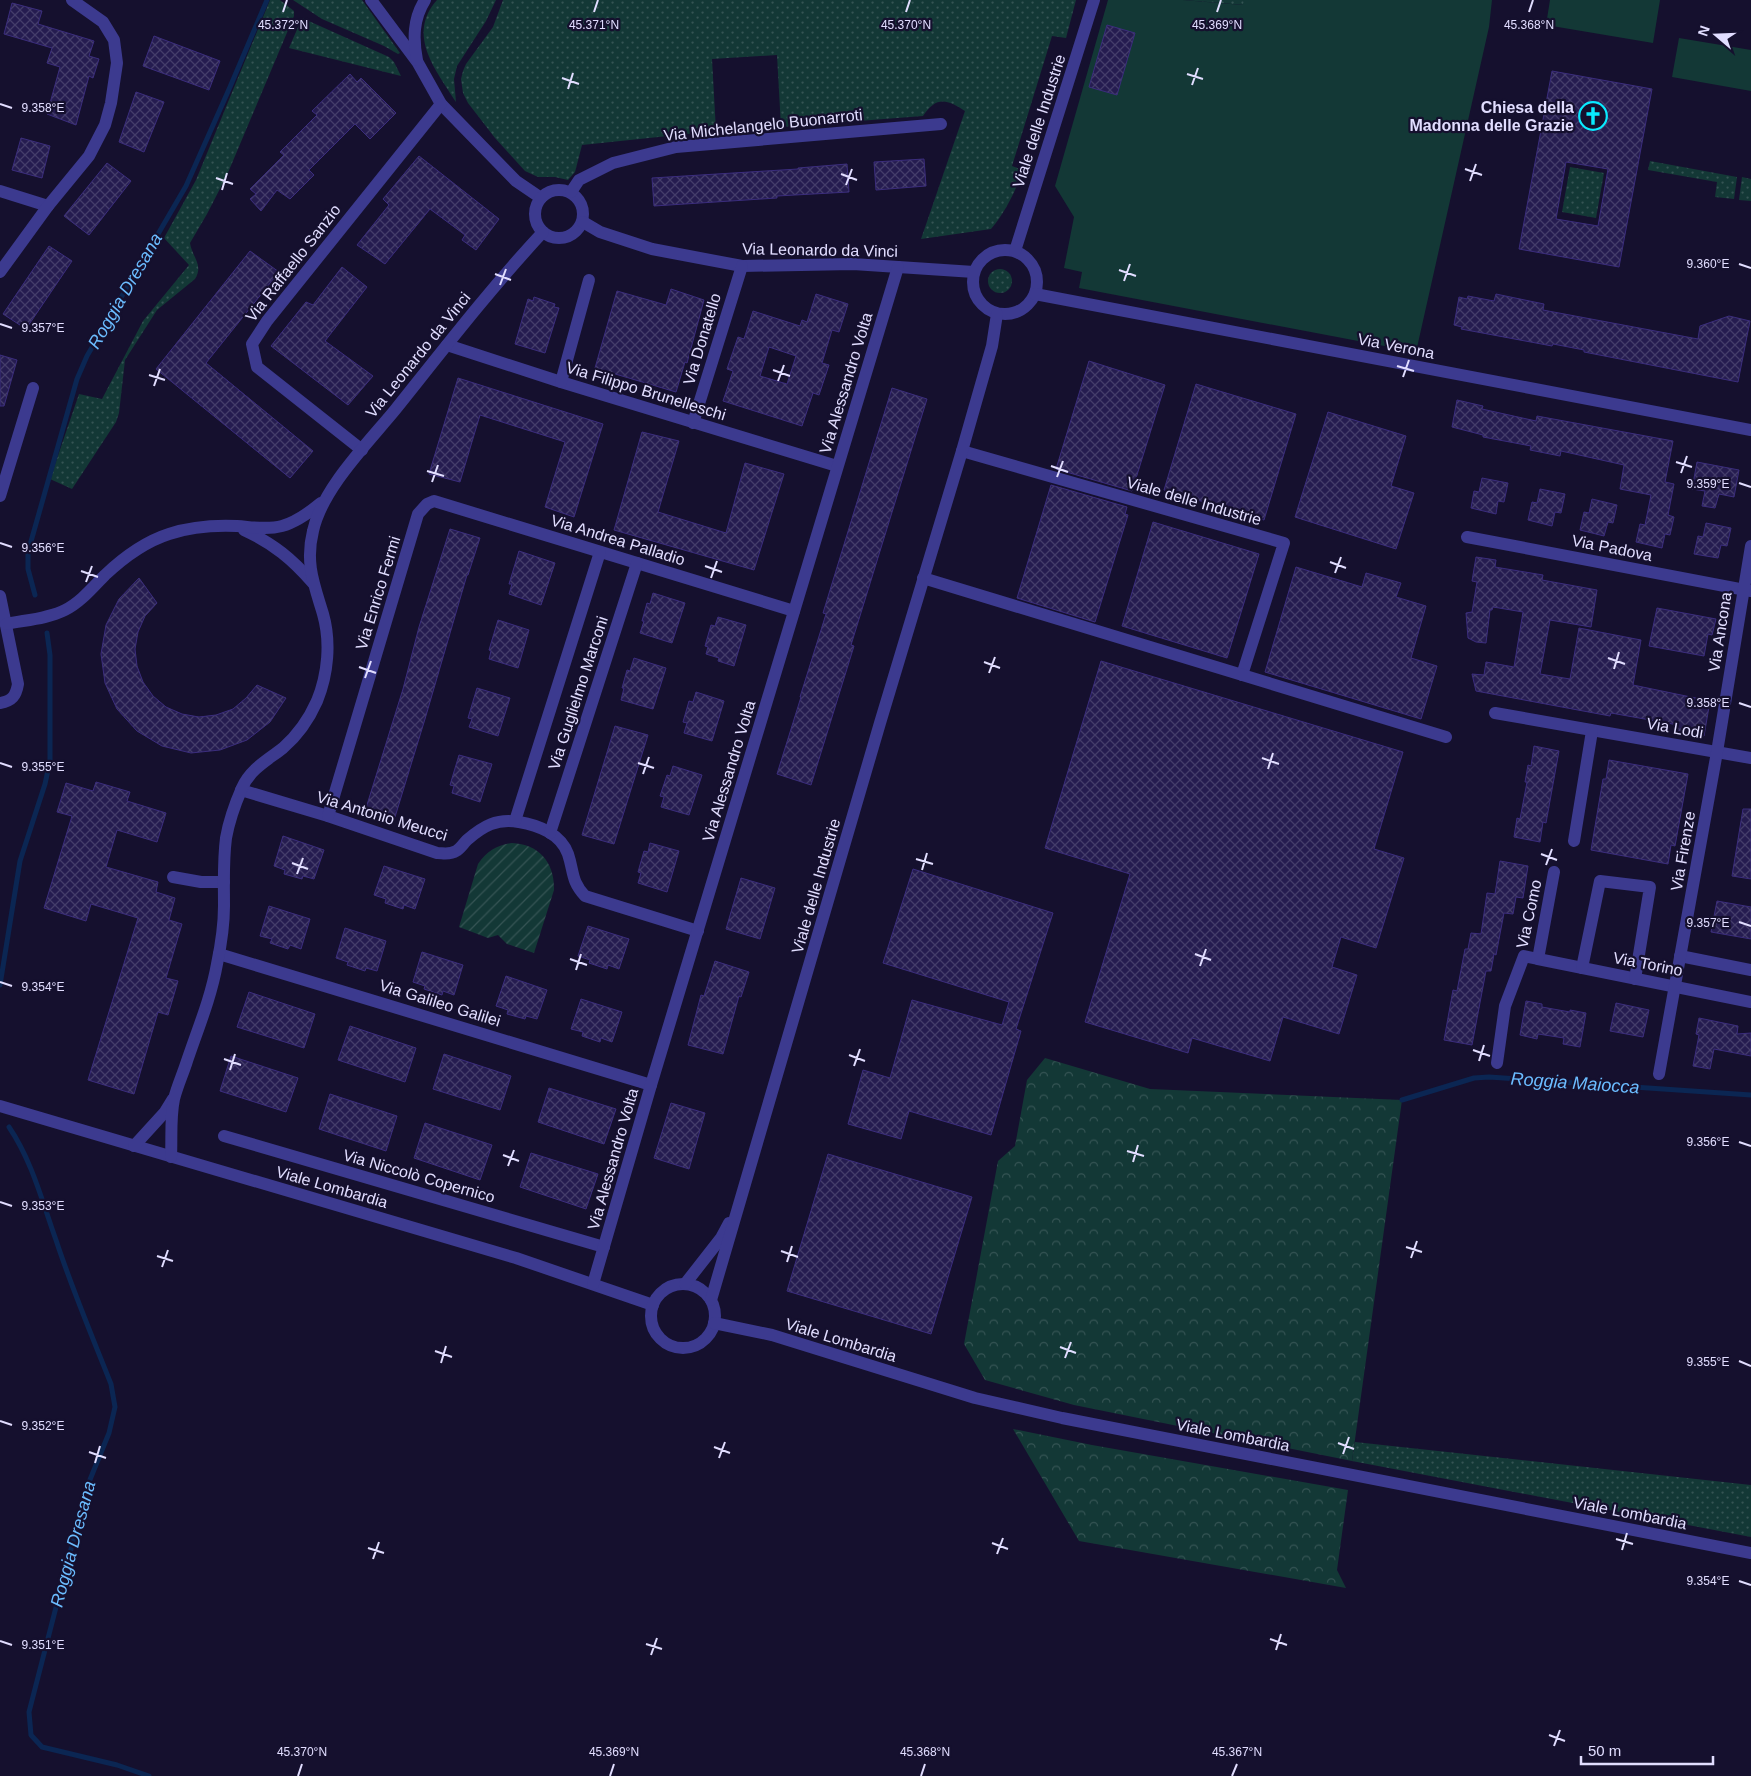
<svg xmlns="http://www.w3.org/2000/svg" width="1751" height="1776" font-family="Helvetica,sans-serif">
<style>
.grass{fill:url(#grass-dots)}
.forest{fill:url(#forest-crowns)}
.garden{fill:url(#garden-furrows)}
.pitch{fill:#133836}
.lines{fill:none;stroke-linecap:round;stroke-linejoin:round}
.stream{stroke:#0b2653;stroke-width:5}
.building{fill:url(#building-cross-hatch);stroke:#3b2d7d;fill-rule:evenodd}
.minor{stroke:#3c3a8f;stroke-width:12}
.ticks{fill:none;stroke:#e1ddff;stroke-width:2}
.labels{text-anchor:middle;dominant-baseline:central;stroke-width:4.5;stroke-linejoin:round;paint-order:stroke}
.poi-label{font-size:16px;font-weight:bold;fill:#e1ddff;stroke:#15102e;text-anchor:end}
.street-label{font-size:16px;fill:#e1ddff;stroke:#15102e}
.water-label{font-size:18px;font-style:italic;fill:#6bbcff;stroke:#15102e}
.ticks-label{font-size:12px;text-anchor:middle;fill:#e1ddff;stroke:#15102e;stroke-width:4.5;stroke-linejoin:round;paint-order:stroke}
</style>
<defs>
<pattern id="grass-dots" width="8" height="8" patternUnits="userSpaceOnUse" patternTransform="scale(1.25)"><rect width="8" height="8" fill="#133836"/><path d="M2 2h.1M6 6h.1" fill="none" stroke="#355454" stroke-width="1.8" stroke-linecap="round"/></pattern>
<pattern id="forest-crowns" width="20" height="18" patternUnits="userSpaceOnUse" patternTransform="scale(1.25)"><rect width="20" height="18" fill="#133836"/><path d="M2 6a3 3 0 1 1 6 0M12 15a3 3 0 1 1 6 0" fill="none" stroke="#355454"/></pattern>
<pattern id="garden-furrows" width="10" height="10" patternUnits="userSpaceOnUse" patternTransform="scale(1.25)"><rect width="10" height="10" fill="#133836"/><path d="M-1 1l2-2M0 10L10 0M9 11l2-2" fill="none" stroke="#355454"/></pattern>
<pattern id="building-cross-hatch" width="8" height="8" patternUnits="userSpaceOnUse" patternTransform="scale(1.25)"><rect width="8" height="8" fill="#251c50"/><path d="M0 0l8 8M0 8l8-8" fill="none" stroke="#443d6a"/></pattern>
</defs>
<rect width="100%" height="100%" fill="#15102e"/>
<g class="grass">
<path d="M270 0H280L294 11V16L227 175 207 214 190 243C192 257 204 265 195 279L157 310 125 360 119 413 116 422 72 489 50 479 79 394 102 399 143 321 189 265 164 238 196 180Z"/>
<path d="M293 0H362L400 53 398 54 384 46 322 19Z"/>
<path d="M437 0H496L486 21 457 66 454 79 456 102C436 70 406 35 437 0Z"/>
<path d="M503 0H1076L1066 38 1052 36 1012 166 1023 170C1015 192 1006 211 991 229L921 239 965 111C947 99 936 96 923 116L781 127 777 55 712 59 716 131 582 145 575 172 568 180 555 177H538L525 171 495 138 468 103 463 93 461 79 463 71 466 64 493 27Z"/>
<path d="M1183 0H1244V5Z"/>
<path d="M302 18 389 57 394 62 401 76 289 48Z"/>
<path d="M1650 161 1737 177 1734 199 1715 197 1717 182 1648 170Z"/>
<path d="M1570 167 1604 173 1596 218 1562 212Z"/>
<path d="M1742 177 1751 179V201L1739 200Z"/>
<circle cx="1000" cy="281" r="12"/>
<path d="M1355 1442 1751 1485V1537L1352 1461Z"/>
</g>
<g class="forest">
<path d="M1045 1058 1150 1089 1402 1100 1352 1461 1074 1405 985 1380 964 1344 998 1161 1015 1146 1027 1080Z"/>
<path d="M1013 1429 1092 1445 1348 1490 1337 1570 1346 1588 1079 1541Z"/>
</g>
<path class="garden" d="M512 843C539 844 555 863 554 890L534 953 507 944 498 935 488 938 459 927 478 864C487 851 497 845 512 843Z"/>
<g class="pitch">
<path d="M1108 0H1183L1243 5 1244 0H1492L1489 27 1416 352 1079 288 1082 272 1064 268 1074 217 1055 186Z"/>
<path d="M1550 0H1660L1653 43 1546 25Z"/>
<path d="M1679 38 1751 50V91L1672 77Z"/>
</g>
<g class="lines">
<g class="stream">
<path d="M35 595 28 569V552L77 379 87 356 186 186 230 87 267 0"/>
<path d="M0 985 20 861 45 784 50 761V655L47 633"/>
<path d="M1402 1100 1474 1078 1489 1077 1751 1095"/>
<path d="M9 1127C32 1161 42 1201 56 1240 72 1289 92 1336 111 1384L115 1407 109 1433 87 1487 29 1712 31 1735 42 1747 117 1765 149 1776"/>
</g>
</g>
<g class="building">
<path d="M12 3 42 11 38 24 94 41 89 56 99 59 93 78 89 76 76 125 47 114 60 67 47 63 52 48 4 34Z"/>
<path d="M1107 25 1135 33 1117 95 1089 87Z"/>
<path d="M154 36 220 61 209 90 143 66Z"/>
<path d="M1552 71 1652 89 1619 267 1519 249ZM1566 162 1608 169 1598 226 1556 219Z"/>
<path d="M350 74 357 82 361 78 396 113 370 139 355 124 309 170 314 175 290 199 277 190 261 211 250 199 256 194 250 189 284 155 280 152 317 115 312 111Z"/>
<path d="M136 92 164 102 144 152 119 142Z"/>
<path d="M21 138 50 146 42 178 12 170Z"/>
<path d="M419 156 499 219 476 250 462 240 465 235 430 209 385 264 357 245 389 205 383 199Z"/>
<path d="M924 159 926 186 876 190 874 162Z"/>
<path d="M107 163 131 181 89 235 64 216Z"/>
<path d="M847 164 849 192 777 196V198L654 206 652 178 798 169V168Z"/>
<path d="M49 246 72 261 26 329 3 314Z"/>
<path d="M250 251 279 272 206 363 313 451 290 478 156 369Z"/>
<path d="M342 267 367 287 325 341 373 376 348 405 271 346 306 302 313 305Z"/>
<path d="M671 289 704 300 687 363 685 362 676 392 595 368 617 291 666 305Z"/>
<path d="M816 294 848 304 839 332 832 330 822 363 829 365 819 395 813 393 802 426 723 401 733 371 727 369 738 337 744 339 753 311 800 326 802 320 807 322ZM769 347 796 356 787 384 760 376Z"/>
<path d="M1496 294 1544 304 1543 310 1698 339 1700 326 1729 316 1750 321 1738 382 1584 352V350L1553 344 1552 346 1461 329 1462 327 1454 325 1459 297 1467 299 1468 296 1494 301Z"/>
<path d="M534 297 555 304 554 307 559 308 545 353 515 344 528 299 533 301Z"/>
<path d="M0 355 17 360 4 406H0Z"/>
<path d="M1089 361 1165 385 1132 491 1056 469Z"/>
<path d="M458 378 603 424 574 517 545 507 565 442 480 415 460 482 429 474Z"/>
<path d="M1196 384 1296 414 1264 520 1164 490Z"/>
<path d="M892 388 927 399 851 645 854 646 811 785 777 774 801 697H800L826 614 823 613Z"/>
<path d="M1457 400 1483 406 1482 409 1536 421 1537 416 1673 441 1665 482 1674 484 1668 515 1674 517 1670 535 1665 534 1662 548 1636 542 1640 524 1645 525 1651 495 1620 489 1624 465 1561 451 1560 456 1530 450 1531 446 1483 437V435L1452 427Z"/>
<path d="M1328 412 1406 436 1391 486 1414 493 1396 549 1295 517Z"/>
<path d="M642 432 679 441 658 512 726 533 745 463 784 474 754 570 614 530Z"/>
<path d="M1697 462 1739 470 1734 497 1719 494 1715 508 1702 506 1705 491 1692 489Z"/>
<path d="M1482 478 1508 483 1504 502 1498 501 1496 514 1471 508 1474 491 1479 492Z"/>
<path d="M1051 485 1127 507 1125 514 1128 515 1095 622 1017 598Z"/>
<path d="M1540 489 1565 494 1561 513 1555 512 1552 526 1528 520 1532 502 1537 503Z"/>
<path d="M1592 499 1617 505 1613 523 1608 522 1604 536 1580 530 1584 512 1589 513Z"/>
<path d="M1153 522 1259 554 1227 658 1122 626Z"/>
<path d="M1706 523 1731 528 1727 546 1721 545 1718 558 1694 554 1698 536 1703 537Z"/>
<path d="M450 529 480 538 468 575H467L425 719 395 817 366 808 403 689 419 627Z"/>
<path d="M519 551 555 563 541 605 509 594 512 584H509Z"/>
<path d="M1476 557 1496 560 1495 567 1543 575 1542 580 1597 590 1591 627 1550 620 1540 674 1570 679 1579 628 1641 640 1633 685 1710 701 1704 736 1677 731 1678 725 1611 713 1610 716 1476 691 1472 674 1484 675 1486 662 1514 667 1523 612 1493 607 1492 610H1490L1486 643 1476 642 1468 638 1466 613 1472 612 1477 582 1472 581Z"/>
<path d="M1296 567 1362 587 1366 573 1401 583 1396 597 1426 606 1411 658 1437 666 1421 719 1265 672Z"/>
<path d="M139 578 157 603 145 616 138 632 135 649 137 666 143 682 153 696 166 707 182 714 199 717 216 715 233 709 246 698 257 685 286 698 270 722 247 740 220 750 191 753 162 746 137 731 117 709 105 683 101 654 106 625 119 599Z"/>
<path d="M653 593 685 603 672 643 640 633 644 621H642L647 603 650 604Z"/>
<path d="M1657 608 1716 619 1712 635 1708 634 1704 656 1649 646Z"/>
<path d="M718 617 746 625 734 666 718 661 719 658 706 654 708 647 705 646 711 625 715 626Z"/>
<path d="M498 620 529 630 518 668 489 659 491 651 489 650Z"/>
<path d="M634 658 666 668 653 709 621 700 624 688H622L627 670 630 671Z"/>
<path d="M1101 661 1403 752 1374 849 1404 858 1376 948 1341 937 1332 967 1357 975 1339 1034 1283 1017 1270 1061 1192 1038 1188 1053 1085 1022 1130 874 1045 848Z"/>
<path d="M477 688 510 698 498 736 469 727 472 719 468 718Z"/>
<path d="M696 692 724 701 712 741 684 733 687 723 683 722 689 701 693 702Z"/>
<path d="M615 726 648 735 614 844 582 835Z"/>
<path d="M1534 746 1559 751 1546 823 1543 822 1540 842 1514 837 1517 818 1520 819 1527 782H1525L1528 765 1531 766Z"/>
<path d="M459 755 492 764 480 802 452 793 454 786 450 785Z"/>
<path d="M1609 760 1688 774 1675 846 1671 845 1668 864 1591 850 1603 779H1606Z"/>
<path d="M673 766 702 775 689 815 661 807 664 797 660 796 667 775 670 776Z"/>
<path d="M96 782 130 792 127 801 166 813 157 842 117 830 106 867 158 882 156 892 175 898 169 920 182 924 166 978 178 981 168 1015 158 1012 134 1094 88 1080 138 918 91 904 86 921 44 908 72 816 57 812 66 783 93 791Z"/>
<path d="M1743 809H1751V879L1732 876Z"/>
<path d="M283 836 324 850 314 879 303 876 302 879 284 874 285 870 274 866Z"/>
<path d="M650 843 679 851 667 892 638 883 641 873 638 872 644 851 648 852Z"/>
<path d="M1500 861 1528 866 1523 898 1516 897 1513 914 1504 913 1496 955 1494 954 1491 971H1486L1472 1045 1444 1040 1453 990 1457 991 1465 949H1468L1471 933 1481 934 1487 893 1495 894Z"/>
<path d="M384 866 425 879 415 909 404 905 403 909 385 903 386 899 374 895Z"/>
<path d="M913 869 1053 913 1016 1029 1021 1031 991 1135 909 1111 901 1139 848 1124 863 1070 890 1078 912 1000 1002 1025 1009 1002 883 963Z"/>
<path d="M741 878 775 888 760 939 726 929Z"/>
<path d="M1717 901 1751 907V939L1711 932Z"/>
<path d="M269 906 310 919 301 949 290 945 288 949 270 943 272 939 260 936Z"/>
<path d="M588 926 629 939 619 969 608 965 607 969 589 963 590 960 578 956Z"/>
<path d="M345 928 386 941 377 971 366 968 365 971 347 965 348 962 336 958Z"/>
<path d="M422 952 463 965 454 995 443 991 442 995 424 989 425 986 413 982Z"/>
<path d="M715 961 749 972 741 997 739 996 723 1054 688 1045 701 995 704 996Z"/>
<path d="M506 976 547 990 537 1019 526 1016 525 1019 507 1014 508 1010 496 1006Z"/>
<path d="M249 992 315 1014 304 1048 237 1027Z"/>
<path d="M581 999 622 1012 612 1042 601 1038 600 1042 582 1036 583 1032 571 1029Z"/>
<path d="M1526 1001 1542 1004V1007L1570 1012V1010L1586 1013 1580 1047 1563 1044 1564 1038 1538 1034 1537 1039 1520 1035Z"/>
<path d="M1616 1003 1649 1010 1643 1037 1610 1031Z"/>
<path d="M1699 1018 1738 1026 1737 1034 1751 1033V1056L1714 1049 1710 1069 1693 1066 1699 1035 1696 1034Z"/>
<path d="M350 1026 416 1048 405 1082 338 1060Z"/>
<path d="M444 1054 511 1076 500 1110 433 1089Z"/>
<path d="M231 1056 298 1078 286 1112 220 1091Z"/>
<path d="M549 1088 616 1109 604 1144 538 1122Z"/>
<path d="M330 1094 397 1116 386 1151 319 1129Z"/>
<path d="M671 1103 705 1113 689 1169 654 1158Z"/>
<path d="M425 1123 492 1145 480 1180 414 1158Z"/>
<path d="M531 1153 598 1174 586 1209 520 1187Z"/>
<path d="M828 1154 972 1197 931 1334 787 1291Z"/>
</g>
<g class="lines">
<g class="minor">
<path d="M371 0 418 63 441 104 516 181 541 198"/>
<path d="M417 60C413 39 413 19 425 0"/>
<circle cx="559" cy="214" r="24"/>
<path d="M0 191 48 206"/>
<path d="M571 192 579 180 613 163 676 147 941 124"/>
<path d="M583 222 600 232 652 249 742 266 853 264 974 272"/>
<circle cx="1005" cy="282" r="32"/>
<path d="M1015 251 1094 0"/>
<path d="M0 272 48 206 89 156 105 125 111 103 117 63 114 40 103 22 72 0"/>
<path d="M1035 294 1751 430"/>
<path d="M447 345 561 382 837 466"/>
<path d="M561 382 589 280"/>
<path d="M693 423 742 266"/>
<path d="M362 450 257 367 252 344 267 321 441 104"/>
<path d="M962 451 1284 543 1242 675"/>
<path d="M0 496 33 388"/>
<path d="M244 530C274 544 292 559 313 583"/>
<path d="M1467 537 1751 591"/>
<path d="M923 578 1446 737"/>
<path d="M0 596 18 684C16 696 12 701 0 703"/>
<path d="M6 624C25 620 47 619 65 610 81 602 93 587 105 575 123 558 144 542 169 534 190 527 214 525 237 526 252 527 267 530 282 526 297 522 310 512 321 503"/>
<path d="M1495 713 1751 758"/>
<path d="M241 790 328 816 437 853C443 853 450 855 456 851 460 849 463 844 467 840 483 826 497 818 519 822 538 825 561 834 568 854 574 872 571 881 585 896L698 931"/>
<path d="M328 816 418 514 427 504 434 501 794 611"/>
<path d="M515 821 600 552"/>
<path d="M550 833 637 563"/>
<path d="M1574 841 1592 731"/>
<path d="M173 877 201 882H224"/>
<path d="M219 954 651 1085"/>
<path d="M1680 956 1751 970"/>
<path d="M1538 959 1751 1002"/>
<path d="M1582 968 1600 881 1650 887 1635 979"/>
<path d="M1497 1063 1505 1006 1524 956 1538 959 1554 872"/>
<path d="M1659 1074 1717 752 1751 546"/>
<path d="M0 1106 516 1258 653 1305"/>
<path d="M224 1136 604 1247"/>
<path d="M134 1146 165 1112 173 1099"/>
<path d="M171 1157C172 1138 170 1118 174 1099 177 1087 182 1076 186 1064 197 1031 211 998 217 964 221 945 224 926 224 906 224 883 223 861 226 838 229 821 235 804 242 788 250 769 268 760 283 748 298 735 309 719 317 701 328 674 331 642 323 614 314 584 305 563 313 531 322 489 367 444 395 410 443 350 490 289 543 232"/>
<circle cx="683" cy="1316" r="32"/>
<path d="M593 1284 651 1085 898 267"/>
<path d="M685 1284 721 1238 729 1223"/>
<path d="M711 1300 880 723 962 451 992 346 997 314"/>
<path d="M714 1323 772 1335 975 1398 1062 1418 1751 1553"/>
</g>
</g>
<path class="ticks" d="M283 12 287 0M594 12 598 0M906 12 910 0M1217 12 1221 0M1529 12 1533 0M1187 74 1203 79M562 78 579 84M1192 85 1198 68M568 89 573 73M0 104 12 108M1465 169 1482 175M841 174 857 180M216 178 233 184M1470 181 1476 164M846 185 852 169M222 190 227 173M1739 264 1751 268M1119 270 1136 276M495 274 511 280M1124 281 1130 264M500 285 506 269M0 324 12 328M1397 366 1414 371M773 370 790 376M149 375 165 380M1403 377 1409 360M778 381 784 365M154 386 160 369M1676 462 1692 467M1051 466 1068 472M427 471 444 476M1681 473 1687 456M1057 477 1063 461M432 482 438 465M1739 483 1751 487M0 543 12 547M1330 562 1346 568M705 566 722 572M81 571 98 577M1335 573 1341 557M711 578 717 561M86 582 92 566M1608 658 1625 664M984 662 1000 668M359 667 376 673M1614 669 1619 652M989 673 995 657M365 678 371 661M1739 703 1751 707M1262 758 1279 764M0 763 12 767M638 763 654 768M1268 769 1273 753M643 774 649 757M1541 854 1557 860M916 859 933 864M292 863 308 869M1546 865 1552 849M922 870 927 853M297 874 303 858M1739 922 1751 926M1195 954 1211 960M570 959 587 965M1200 966 1206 949M576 970 581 954M0 982 12 986M1473 1050 1490 1056M849 1055 865 1061M224 1059 241 1065M1479 1061 1484 1045M854 1066 860 1049M230 1070 235 1054M1739 1142 1751 1146M1127 1151 1144 1156M503 1155 519 1161M1133 1162 1138 1145M508 1166 514 1150M0 1202 12 1206M1406 1247 1422 1252M781 1251 798 1257M157 1256 173 1261M1411 1258 1417 1241M787 1262 792 1246M162 1267 168 1250M1060 1347 1076 1353M435 1351 452 1357M1065 1358 1071 1342M1739 1361 1751 1366M441 1363 446 1346M0 1421 12 1425M1338 1443 1354 1449M714 1447 730 1453M89 1452 106 1458M1343 1454 1349 1437M719 1458 725 1442M95 1463 100 1446M1616 1539 1633 1544M992 1543 1008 1549M368 1548 384 1553M1622 1550 1627 1533M997 1554 1003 1538M373 1559 379 1542M1739 1581 1751 1585M1270 1639 1287 1645M0 1641 12 1645M646 1644 662 1649M1276 1650 1281 1634M651 1655 657 1638M1549 1735 1565 1741M1554 1746 1560 1730M298 1776 302 1764M610 1776 614 1764M921 1776 925 1764M1232 1776 1237 1764"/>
<defs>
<symbol id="church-ring" viewBox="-11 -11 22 22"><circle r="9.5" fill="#15102e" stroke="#09eaff" stroke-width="1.5"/><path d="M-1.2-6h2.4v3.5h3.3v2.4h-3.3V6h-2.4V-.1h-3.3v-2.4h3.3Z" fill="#09eaff"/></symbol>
</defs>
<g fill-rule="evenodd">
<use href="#church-ring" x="1577" y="100" width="32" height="32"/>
</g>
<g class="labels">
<g class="poi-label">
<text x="1574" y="107">Chiesa della<tspan x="1574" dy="18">Madonna delle Grazie</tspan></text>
</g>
<g class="street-label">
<text transform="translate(1039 121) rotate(-72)">Viale delle Industrie</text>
<text transform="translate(763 125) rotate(-6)">Via Michelangelo Buonarroti</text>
<text transform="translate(820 250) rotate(1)">Via Leonardo da Vinci</text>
<text transform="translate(293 263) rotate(-52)">Via Raffaello Sanzio</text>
<text transform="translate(702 339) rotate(-73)">Via Donatello</text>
<text transform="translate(1396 346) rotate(11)">Via Verona</text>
<text transform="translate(418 355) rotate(-51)">Via Leonardo da Vinci</text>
<text transform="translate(846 383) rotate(-73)">Via Alessandro Volta</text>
<text transform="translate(646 391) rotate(17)">Via Filippo Brunelleschi</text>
<text transform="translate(1194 501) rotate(16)">Viale delle Industrie</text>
<text transform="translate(618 540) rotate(17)">Via Andrea Palladio</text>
<text transform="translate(1612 548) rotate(11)">Via Padova</text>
<text transform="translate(378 593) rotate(-73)">Via Enrico Fermi</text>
<text transform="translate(1720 632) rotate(-81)">Via Ancona</text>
<text transform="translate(578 693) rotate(-72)">Via Guglielmo Marconi</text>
<text transform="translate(1675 728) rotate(10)">Via Lodi</text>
<text transform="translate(729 771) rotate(-73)">Via Alessandro Volta</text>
<text transform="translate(382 816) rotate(17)">Via Antonio Meucci</text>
<text transform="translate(1683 851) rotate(-80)">Via Firenze</text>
<text transform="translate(816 886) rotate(-74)">Viale delle Industrie</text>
<text transform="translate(1529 914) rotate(-78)">Via Como</text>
<text transform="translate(1648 964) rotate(11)">Via Torino</text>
<text transform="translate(440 1003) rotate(17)">Via Galileo Galilei</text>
<text transform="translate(613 1159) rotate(-74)">Via Alessandro Volta</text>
<text transform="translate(419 1176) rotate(16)">Via Niccolò Copernico</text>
<text transform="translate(332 1187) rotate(16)">Viale Lombardia</text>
<text transform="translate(841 1340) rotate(17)">Viale Lombardia</text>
<text transform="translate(1233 1435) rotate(11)">Viale Lombardia</text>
<text transform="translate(1630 1513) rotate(11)">Viale Lombardia</text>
</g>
<g class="water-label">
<text transform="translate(125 291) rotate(-60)">Roggia Dresana</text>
<text transform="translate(1575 1083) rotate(4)">Roggia Maiocca</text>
<text transform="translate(73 1544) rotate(-75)">Roggia Dresana</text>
</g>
</g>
<g class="ticks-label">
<text x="283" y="29">45.372°N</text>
<text x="594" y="29">45.371°N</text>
<text x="906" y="29">45.370°N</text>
<text x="1217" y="29">45.369°N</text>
<text x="1529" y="29">45.368°N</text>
<text x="43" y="112">9.358°E</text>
<text x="1708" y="268">9.360°E</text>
<text x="43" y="332">9.357°E</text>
<text x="1708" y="488">9.359°E</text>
<text x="43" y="552">9.356°E</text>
<text x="1708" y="707">9.358°E</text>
<text x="43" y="771">9.355°E</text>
<text x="1708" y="927">9.357°E</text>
<text x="43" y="991">9.354°E</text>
<text x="1708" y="1146">9.356°E</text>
<text x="43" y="1210">9.353°E</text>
<text x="1708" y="1366">9.355°E</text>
<text x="43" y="1430">9.352°E</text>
<text x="1708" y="1585">9.354°E</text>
<text x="43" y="1649">9.351°E</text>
<text x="302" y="1756">45.370°N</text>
<text x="614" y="1756">45.369°N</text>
<text x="925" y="1756">45.368°N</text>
<text x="1237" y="1756">45.367°N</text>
</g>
<g transform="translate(1716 35) rotate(289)" stroke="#15102e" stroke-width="4" paint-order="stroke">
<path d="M0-4L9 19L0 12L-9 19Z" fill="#e1ddff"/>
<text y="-8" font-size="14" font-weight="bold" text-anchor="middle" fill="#e1ddff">N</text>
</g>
<path d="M1581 1756v8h132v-8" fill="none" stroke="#e1ddff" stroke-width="2.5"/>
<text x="1588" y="1756" font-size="15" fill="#e1ddff" stroke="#15102e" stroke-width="4" paint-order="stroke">50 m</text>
</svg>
